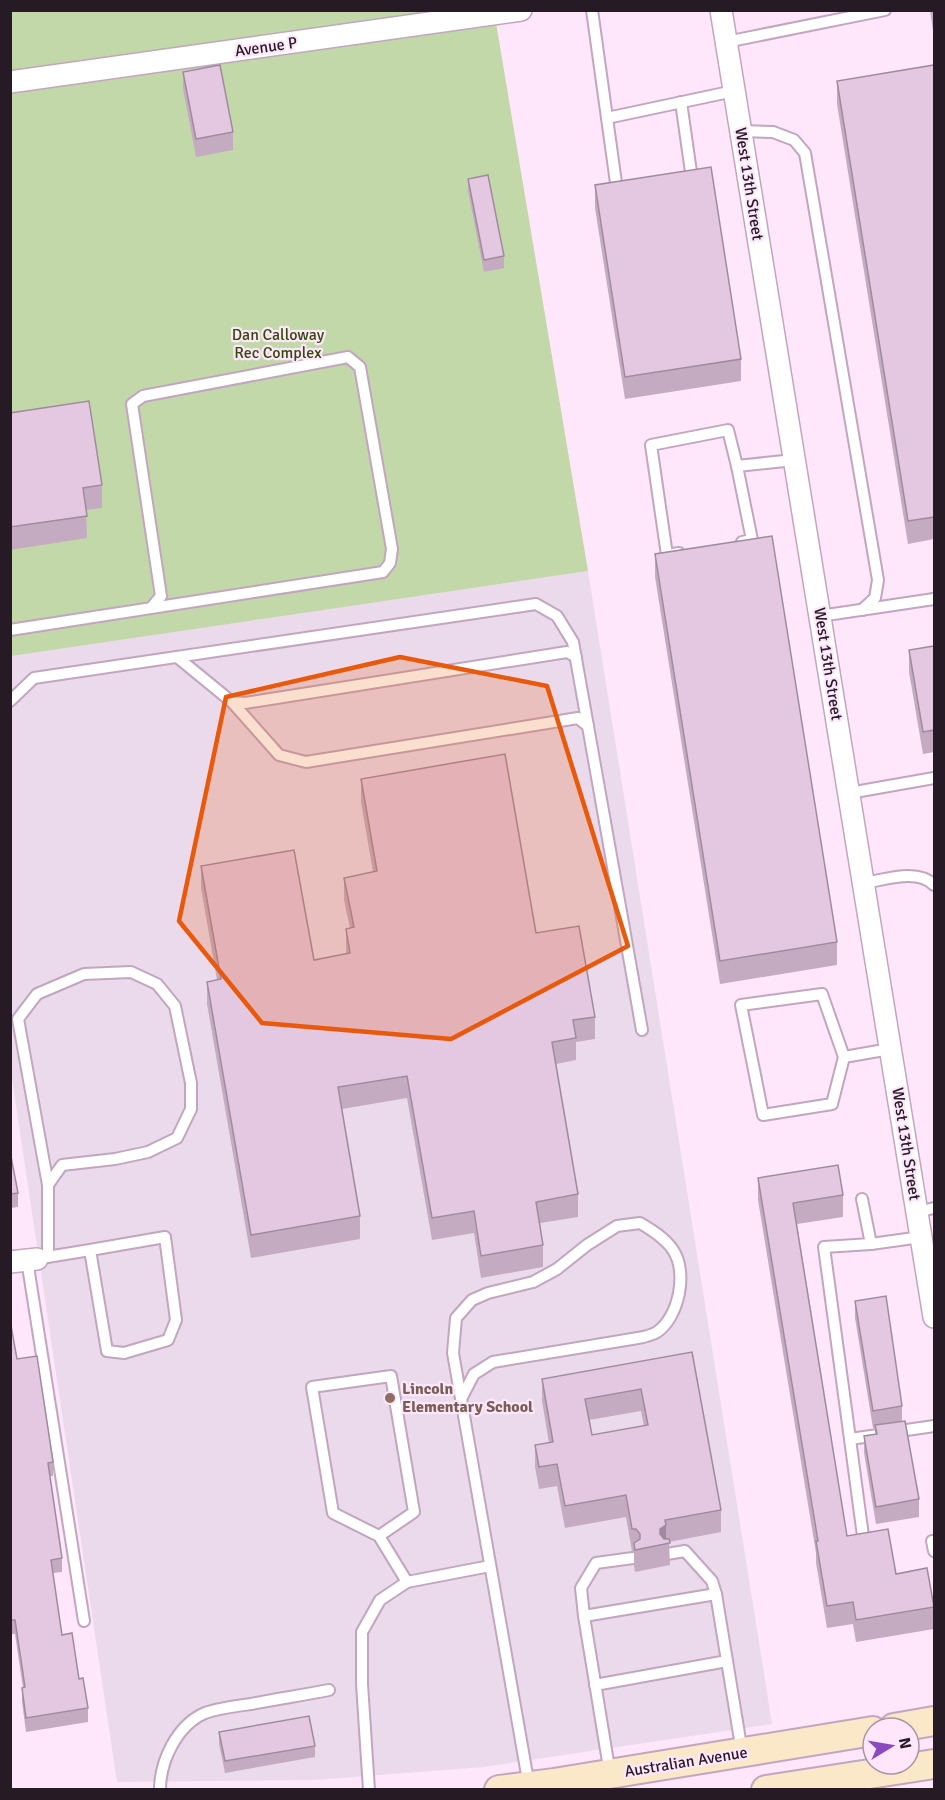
<svg xmlns="http://www.w3.org/2000/svg" width="945" height="1800" font-family="Signika,sans-serif">
<style>
.education{fill:#ebdaec}
.green{fill:#c3d8a9}
.lines{fill:none;stroke-linecap:round;stroke-linejoin:round}
.service-casing{stroke:#c2a6bf;stroke-width:14}
.minor-casing{stroke:#c2a6bf;stroke-width:24}
.secondary-casing{stroke:#c2a6bf;stroke-width:32}
.service{stroke:#fff;stroke-width:10}
.minor{stroke:#fff;stroke-width:21}
.secondary{stroke:#fbe8c8;stroke-width:28}
.wall{fill:#c4abc2;fill-rule:evenodd}
.shaded-wall{fill:#a08b9e}
.building{fill:#e4c7e1;stroke:#a08b9e;stroke-width:1.5;fill-rule:evenodd}
.marked{fill:#e8590c;fill-opacity:0.2;stroke:#e8590c;stroke-width:4.5;stroke-linejoin:round}
.education-dot{fill:#8d6e63;stroke:#fee6fb;stroke-width:2}
.labels{text-anchor:middle;dominant-baseline:central;stroke-width:4.5;stroke-linejoin:round;paint-order:stroke}
.street-label{font-size:16px;fill:#261b24;stroke:#fee6fb}
.park-label{font-size:16px;fill:#334a09;stroke:#fee6fb}
.education-label{font-size:16px;font-weight:bold;fill:#785e54;stroke:#fee6fb;text-anchor:start}
</style>
<rect width="100%" height="100%" fill="#fee6fb"/>
<path class="education" d="M588 571 772 1724 483 1767 314 1780 117 1782 11 1072 10 656Z"/>
<path class="green" d="M10 11H494L588 571 11 656Z"/>
<g class="lines">
<defs>
<g id="service">
<path d="M592 10 617 190"/>
<path d="M726 42 885 10"/>
<path d="M681 102 691 172"/>
<path d="M607 118 734 91"/>
<path d="M741 131 773 132 794 140 805 153 878 580 875 598 862 610"/>
<path d="M737 466 752 540 742 542"/>
<path d="M679 553 667 555 651 445 728 430 737 466 794 460"/>
<path d="M820 616 934 599"/>
<path d="M10 630 383 572 390 563 392 549 360 367 348 357 143 396 132 404 161 596 151 608"/>
<path d="M177 657 232 702 245 703 567 652 576 657"/>
<path d="M10 701 34 678 536 604 557 616 573 642 642 1030"/>
<path d="M232 702 279 755 306 762 578 718 588 726"/>
<path d="M849 793 934 778"/>
<path d="M863 883C885 880 917 868 934 885"/>
<path d="M844 1057 822 994 741 1005 763 1115 832 1104 844 1057 890 1049"/>
<path d="M862 1199 871 1244"/>
<path d="M917 1212 934 1208"/>
<path d="M48 1257V1185L62 1165 115 1159 148 1152 177 1138 191 1109V1083L175 1006 157 984 131 972 84 974 37 994 18 1019 48 1185"/>
<path d="M41 1258 90 1250 107 1351 124 1353 168 1340 176 1320 165 1237 90 1250"/>
<path d="M27 1260 84 1621"/>
<path d="M461 1399 474 1374 493 1362 638 1338C644 1337 652 1335 657 1332 679 1317 688 1272 673 1250 665 1238 652 1230 640 1223L617 1226 587 1245 557 1269 533 1282 488 1293 472 1300 456 1318 453 1353 529 1786"/>
<path d="M893 1432 934 1426"/>
<path d="M878 1435 850 1439 824 1247 871 1244 921 1237"/>
<path d="M850 1439 863 1536"/>
<path d="M379 1536 414 1512 391 1376 312 1387 333 1513 379 1536 407 1582 490 1566"/>
<path d="M934 1541H932L934 1551"/>
<path d="M667 1554 685 1551 712 1581 716 1594 742 1752"/>
<path d="M584 1616 716 1594"/>
<path d="M595 1685 727 1661"/>
<path d="M610 1774 584 1616 581 1588 596 1563 633 1558"/>
<path d="M160 1790C160 1761 177 1725 205 1713 219 1708 236 1706 251 1704 277 1699 303 1695 329 1690"/>
<path d="M369 1790 362 1684V1632L380 1600 407 1582"/>
</g>
<g id="minor">
<path d="M721 10 934 1317"/>
<path d="M10 82 521 10"/>
<path d="M10 1262 37 1259"/>
</g>
<g id="secondary">
<path d="M894 1728 934 1721"/>
<path d="M499 1790 554 1783 873 1731"/>
<path d="M766 1790 934 1764"/>
</g>
</defs>
<use href="#service" class="service-casing"/>
<use href="#minor" class="minor-casing"/>
<use href="#secondary" class="secondary-casing"/>
<use href="#service" class="service"/>
<use href="#minor" class="minor"/>
<use href="#secondary" class="secondary"/>
</g>
<g class="wall">
<path d="M930 10H934V38Z"/>
<path d="M934 65V539L908 544 837 104V81Z"/>
<path d="M183 72 233 132V150L196 157 183 89Z"/>
<path d="M468 179 504 256V268L484 272 468 191Z"/>
<path d="M595 185 741 359V381L625 399 595 208Z"/>
<path d="M10 413 102 485V508L86 510 87 538 10 550Z"/>
<path d="M655 554 837 942V965L720 984 655 577Z"/>
<path d="M934 646V752L923 754 909 672V650Z"/>
<path d="M361 779 536 933 595 1017V1039L576 1042V1060L556 1064 578 1194V1217L540 1223 543 1245V1267L481 1278 474 1233 432 1240 407 1098 342 1109 360 1216V1239L251 1258 207 1004V982L217 980 201 888V866L314 960 346 954V929L350 928 344 900V878L373 872 361 802Z"/>
<path d="M10 1151 18 1193V1207L10 1208Z"/>
<path d="M758 1178 843 1195V1217L797 1224 847 1536 896 1574 934 1607V1629L856 1642 853 1624 827 1628 816 1563V1553L758 1200Z"/>
<path d="M855 1301 902 1406V1421L919 1499V1517L876 1524 864 1453V1436L875 1434V1428H873L855 1318Z"/>
<path d="M10 1320 17 1359 53 1462V1476H50L62 1558V1572L53 1573 62 1635 79 1679 88 1708V1722L26 1732 22 1702V1688H23L15 1634H10Z"/>
<path d="M692 1352 721 1510V1532L669 1542 670 1565 635 1572 634 1565V1551H632L626 1517 565 1528 557 1486 539 1489 535 1467V1445L549 1443 542 1401V1379ZM641 1411 644 1426 592 1435 589 1420Z"/>
<path d="M219 1732 315 1746V1757L225 1773 219 1744Z"/>
</g>
<path class="shaded-wall" d="M666 1525V1544L660 1534V1529Z"/>
<g class="building">
<path d="M220 65 233 132 196 139 183 72Z"/>
<path d="M934 65V517L908 521 837 81Z"/>
<path d="M711 167 741 359 625 377 595 185Z"/>
<path d="M488 175 504 256 484 260 468 179Z"/>
<path d="M89 401 102 485 83 488 87 516 10 527V413Z"/>
<path d="M772 536 837 942 720 961 655 554Z"/>
<path d="M934 646V730L923 732 909 650Z"/>
<path d="M505 754 536 933 579 926 595 1017 573 1020 576 1038 552 1042 578 1194 536 1202 543 1245 481 1256 474 1211 432 1218 407 1076 338 1087 360 1216 251 1235 207 982 221 979 201 866 294 850 314 960 350 953 346 929 354 927 344 878 377 871 361 779Z"/>
<path d="M10 1151 18 1193 10 1194Z"/>
<path d="M838 1165 843 1195 793 1203 847 1536 888 1529 896 1574 927 1568 934 1607 856 1620 853 1602 827 1606 816 1541H818L758 1178Z"/>
<path d="M886 1296 902 1406 873 1411 855 1301Z"/>
<path d="M10 1320 17 1359 37 1356 53 1462 48 1463 62 1558 51 1560 62 1635 72 1633 79 1679 83 1678 88 1708 26 1718 22 1688 25 1687 15 1620H10V1589H11L10 1584Z"/>
<path d="M692 1352 721 1510 665 1520 666 1525 660 1529V1534L664 1539H669L670 1543 635 1550 634 1543 640 1539V1534L636 1529H632L626 1495 565 1506 557 1464 539 1467 535 1445 553 1442 542 1379ZM641 1389 648 1425 592 1435 585 1399Z"/>
<path d="M905 1421 919 1499 876 1507 864 1436 877 1434 875 1425Z"/>
<path d="M309 1716 315 1746 225 1761 219 1732Z"/>
</g>
<path class="marked" d="M400 657 547 686 628 946 451 1039 262 1023 179 921 226 697Z"/>
<circle class="education-dot" cx="390" cy="1398" r="6"/>
<g class="labels">
<g class="street-label">
<text transform="translate(266 47) rotate(-8)">Avenue P</text>
<text transform="translate(749 184) rotate(81)">West 13th Street</text>
<text transform="translate(828 664) rotate(81)">West 13th Street</text>
<text transform="translate(906 1144) rotate(81)">West 13th Street</text>
<text transform="translate(686 1762) rotate(-9)">Australian Avenue</text>
</g>
<g class="park-label">
<text x="278" y="335">Dan Calloway<tspan x="278" dy="18">Rec Complex</tspan></text>
</g>
<g class="education-label">
<text x="402" y="1389">Lincoln<tspan x="402" dy="18">Elementary School</tspan></text>
</g>
</g>
<rect width="945" height="1800" fill="none" stroke="#261b24" stroke-width="24"/>
<g transform="translate(891 1746) rotate(79)"><circle r="28" fill="#fee6fb" stroke="#a895a5" stroke-width="1.5"/>
<path d="M0-4.5L10 22L0 15L-10 22Z" fill="#8b4ac0"/>
<text y="-9" font-size="16" font-weight="bold" text-anchor="middle" fill="#261b24">N</text>
</g>
</svg>
